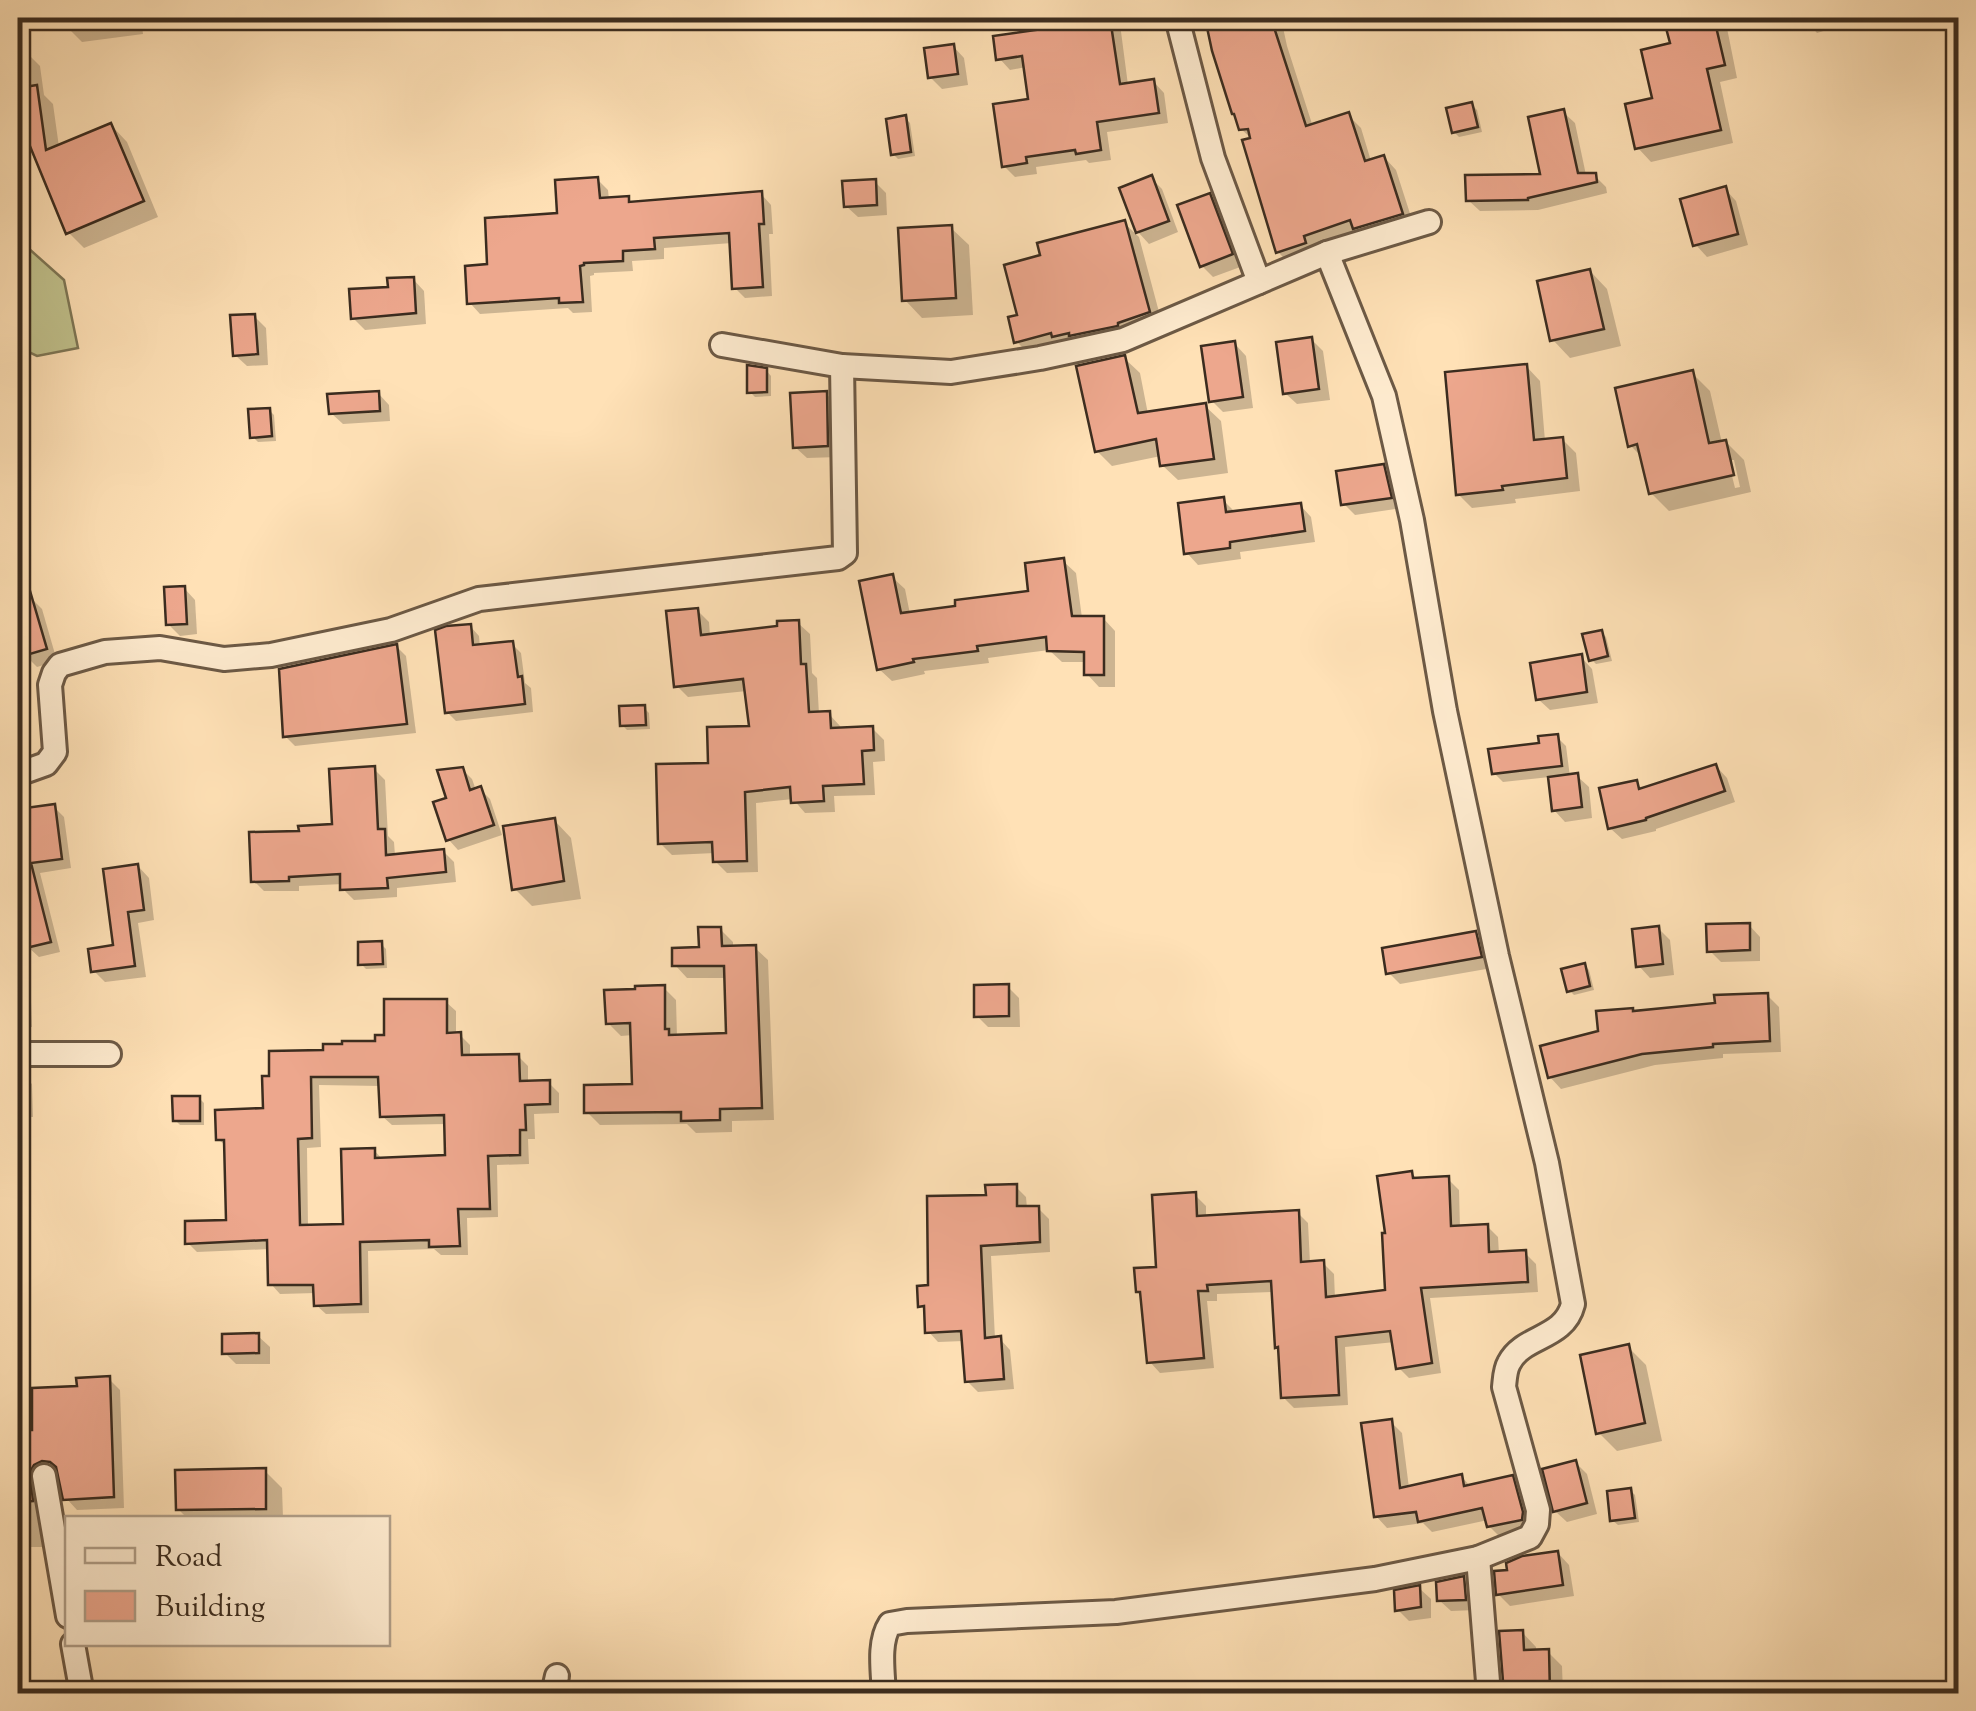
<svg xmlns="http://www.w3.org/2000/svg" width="1976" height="1711" font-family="'Sorts Mill Goudy',serif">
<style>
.green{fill:#c1c28d;stroke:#7e7756;stroke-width:2.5}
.shadow{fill:#0003;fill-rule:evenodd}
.building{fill:#eda78d;stroke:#3b2c1f;stroke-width:2.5;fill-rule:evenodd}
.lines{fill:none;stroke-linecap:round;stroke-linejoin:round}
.street-casing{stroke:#6c5945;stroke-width:28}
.street{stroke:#ffecd0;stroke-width:22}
</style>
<rect width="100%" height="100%" fill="#ffe1b6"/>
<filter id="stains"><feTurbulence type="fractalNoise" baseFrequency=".002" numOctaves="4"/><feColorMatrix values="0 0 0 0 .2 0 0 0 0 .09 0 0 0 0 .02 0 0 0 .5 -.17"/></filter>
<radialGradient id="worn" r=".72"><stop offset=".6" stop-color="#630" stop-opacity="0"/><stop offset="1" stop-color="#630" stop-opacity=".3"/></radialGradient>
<path class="green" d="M18 239 64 280 78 348 37 356 18 347Z"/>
<g class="shadow">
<path d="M69 18H141L143 34 82 42 71 31Z"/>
<path d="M1044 18H1113L1120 24 1128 85 1153 81 1164 93 1168 123 1107 132 1111 160 1089 163 1086 160 1036 167 1037 174 1015 177 1004 166 1030 101 1026 67 1010 70 999 58 1046 31Z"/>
<path d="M1204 18H1281L1287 46 1313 127 1348 115 1361 128 1371 161 1384 157 1396 170 1414 226 1290 264 1278 252 1252 139 1241 129 1209 26Z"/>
<path d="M1673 18H1725L1737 78 1720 82 1733 143 1651 162 1638 148 1676 28Z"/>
<path d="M1804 18H1866L1817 33Z"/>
<path d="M953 46 964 58 968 85 942 89 930 77Z"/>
<path d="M24 50 40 66 44 95 53 104 59 147 111 125 127 142 158 217 84 248 68 232 30 141H27L18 132V51Z"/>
<path d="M1472 105 1477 110 1482 132 1459 137 1454 132Z"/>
<path d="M1563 112 1575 123 1586 175H1594L1606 187 1607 193 1538 210 1480 211 1468 200 1543 176Z"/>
<path d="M905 118 910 123 915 156 898 159 893 154Z"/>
<path d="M1151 178 1162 189 1178 232 1149 244 1138 232Z"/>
<path d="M597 179 608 190 609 200 628 199 632 204 761 194 771 205 773 234H769L772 296 745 298 735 288 732 243 664 248V259L632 261 633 271 594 273V275L590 276 592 312 573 313 568 308 480 314 470 303 490 266 560 216Z"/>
<path d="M875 182 886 193 887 215 858 217 846 206Z"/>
<path d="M1725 189 1736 201 1748 245 1707 257 1696 245Z"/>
<path d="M1209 195 1221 207 1243 266 1213 277 1202 266Z"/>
<path d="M1124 223 1139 237 1163 327 1031 356 1017 342 1020 317Z"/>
<path d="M951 228 969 245 973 315 922 318 905 300Z"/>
<path d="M1590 271 1607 289 1621 346 1570 358 1553 340Z"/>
<path d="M413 279 424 291 426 324 365 330 353 318 391 289Z"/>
<path d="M254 316 266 328 268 365 247 366 235 355Z"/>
<path d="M1312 340 1323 351 1330 400 1297 404 1285 393Z"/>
<path d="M1235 344 1246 356 1253 408 1223 412 1212 401Z"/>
<path d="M1124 358 1140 373 1148 414 1205 406 1221 421 1228 473 1178 480 1162 465 1161 456 1112 466 1097 451Z"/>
<path d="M1526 366 1540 381 1545 441 1562 439 1576 453 1580 491 1515 499 1516 503 1472 508 1458 494Z"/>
<path d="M766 370 771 376V396L755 397 750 392Z"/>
<path d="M1692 373 1710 391 1722 443 1726 442 1744 460 1751 492 1669 511 1651 493 1643 458 1630 445ZM1728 460H1734L1740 487 1735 488Z"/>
<path d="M378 393 389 405 390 421 343 424 331 413Z"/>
<path d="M826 394 838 405 839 457 807 458 795 447Z"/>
<path d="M269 410 274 415 276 441 258 442 253 437Z"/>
<path d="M1383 467 1395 479 1402 508 1355 515 1344 504Z"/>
<path d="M1223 500 1234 511 1300 505 1311 517 1315 542 1240 552 1241 559 1198 565 1187 553Z"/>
<path d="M1063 561 1076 573 1082 618H1103L1115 631V687H1099L1087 674 1084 662H1062L1049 650 988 658 989 663 924 671 925 674 892 681 879 669 892 577 905 589 910 614 1031 593Z"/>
<path d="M184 588 195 600 197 634 180 636 168 624Z"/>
<path d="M30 597 42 609 57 661 37 667 25 655 18 628V601Z"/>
<path d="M697 610 709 622 710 636 780 629 798 623 810 634 812 673 817 678 819 714H829L840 726 841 730 872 728 884 740 885 761 873 762 875 795 834 796 835 812 805 813 793 799 756 803 758 872 727 873 715 861V853L672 855 660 843 711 765 751 728 747 691 688 697 676 685Z"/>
<path d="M470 626 479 636 480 647 512 644 521 653 525 683 531 688 533 712 456 721 447 712Z"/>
<path d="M1601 632 1606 637 1612 661 1596 664 1591 659Z"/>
<path d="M396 646 406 656 416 733 295 746 285 736Z"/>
<path d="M1581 657 1592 669 1598 703 1550 710 1538 699Z"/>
<path d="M644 708 649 713 650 729 627 730 622 725Z"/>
<path d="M1557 737 1566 746 1570 777 1577 776 1589 787 1592 818 1565 822 1554 810 1550 777 1503 782 1494 773Z"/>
<path d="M1716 766 1727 778 1735 802 1656 829V831L1622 839 1610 828 1636 783 1644 790Z"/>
<path d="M374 769 385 780 388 836 394 842 395 856 443 851 454 862 456 882 397 888V897L354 900 343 889V884L299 886V891H264L254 881 301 833 335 827Z"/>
<path d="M462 769 472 779 476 790 480 789 490 799 502 835 458 850 449 840V799Z"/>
<path d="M54 807 64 817 71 868 40 873 60 952 39 957 28 947 18 906V821Z"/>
<path d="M554 820 571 838 581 899 532 906 514 888Z"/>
<path d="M138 866 149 878 154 920 138 923 146 977 105 982 94 971 115 947Z"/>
<path d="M1749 925 1760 937V961L1721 962 1710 951Z"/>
<path d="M1658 928 1670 940 1674 975 1650 978 1639 966Z"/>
<path d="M720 929 733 942V948H755L768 960 774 1120 732 1121V1132L696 1133 687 1124 600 1125 587 1112 635 1086 633 1035 621 1036 608 1023 664 988 676 1000 677 1037 728 1036 726 978H687L675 965 701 949Z"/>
<path d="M1475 933 1487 945 1492 968 1400 984 1389 973Z"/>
<path d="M381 944 386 949 387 968 366 969 361 964Z"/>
<path d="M18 964 30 975 32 1027H18Z"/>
<path d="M1584 965 1589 970 1594 990 1574 995 1569 990Z"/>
<path d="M1008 987 1019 998 1020 1027H988L977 1016Z"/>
<path d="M1767 995 1779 1007 1781 1052 1723 1054V1058L1655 1065 1561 1089 1550 1077 1601 1033 1636 1014 1717 1005Z"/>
<path d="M446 1002 456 1011V1035H460L470 1045V1057L518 1056 528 1066V1084L549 1083 559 1093V1113L534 1114 535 1139H528L529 1164 497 1165 498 1217 467 1218 468 1255H441L434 1249 368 1251 369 1313 326 1314 316 1305V1293L280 1294 271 1284 270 1249 197 1252 188 1243 229 1222 227 1147 218 1139 265 1110 325 1053 378 1043ZM319 1085 381 1086 382 1116 392 1125 447 1124 448 1157 383 1160 374 1150 345 1226 308 1227 307 1148 321 1147Z"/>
<path d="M18 1072 32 1084 33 1117H18Z"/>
<path d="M199 1098 204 1103V1125H180L175 1120Z"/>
<path d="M1411 1173 1419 1180 1448 1179 1459 1190 1460 1228 1487 1226 1498 1237 1499 1254 1525 1253 1536 1264 1538 1292 1430 1298 1441 1373 1409 1378 1398 1367 1395 1342 1345 1347 1348 1405 1294 1408 1283 1397 1281 1350 1277 1346 1274 1292 1217 1294V1301H1207L1214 1368 1160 1373 1150 1362 1143 1296 1138 1291 1159 1270 1195 1195 1206 1206V1218L1298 1213 1308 1223 1310 1263H1323L1334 1274 1335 1299 1388 1293Z"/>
<path d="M1016 1187 1026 1197 1027 1208H1038L1049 1219 1050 1252 991 1256 995 1339H1000L1010 1350 1014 1389 978 1392 967 1381 964 1341 938 1342 928 1331 927 1312 921 1306 988 1197Z"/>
<path d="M18 1283 26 1292 28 1336 18 1337Z"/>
<path d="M258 1336 270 1347V1364H236L225 1353Z"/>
<path d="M1628 1347 1646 1365 1662 1441 1617 1451 1599 1433Z"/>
<path d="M109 1379 120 1390 124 1508 77 1510 66 1498 60 1472 55 1471 45 1476 41 1511 42 1547H18V1405L34 1404Z"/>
<path d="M1391 1422 1402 1433 1409 1488 1461 1476 1471 1487 1512 1478 1524 1490 1533 1525 1500 1537 1489 1526 1488 1520 1432 1532 1423 1523 1387 1528 1376 1516Z"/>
<path d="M1575 1462 1587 1474 1597 1514 1567 1522 1555 1511Z"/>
<path d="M265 1471 282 1488 283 1518H187L178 1509Z"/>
<path d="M1630 1490 1635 1495 1639 1522 1618 1525 1612 1520Z"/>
<path d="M1558 1553 1569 1565 1574 1596 1510 1606 1498 1594 1510 1573Z"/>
<path d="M1464 1579 1475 1590 1477 1610 1451 1611 1439 1600Z"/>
<path d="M1419 1588 1431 1599V1618L1409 1621 1398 1610Z"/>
<path d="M1522 1632 1536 1647V1652H1548L1562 1666 1563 1694H1506Z"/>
</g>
<g class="building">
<path d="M1042 18H1110L1120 84 1154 79 1159 113 1097 122 1101 150 1076 154 1075 150 1026 157 1027 163 1002 167 993 104 1028 99 1022 56 996 60 993 36 1043 29Z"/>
<path d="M1205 18H1271L1306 126 1349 112 1365 161 1384 155 1403 214 1353 229 1350 220 1304 236 1306 243 1276 253 1242 140 1250 138 1248 129 1239 130 1234 114H1232L1212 51Z"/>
<path d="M1714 18 1725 65 1707 69 1721 130 1635 149 1625 104 1652 98 1641 50 1670 43 1666 28Z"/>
<path d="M954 44 958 74 928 78 924 48Z"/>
<path d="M37 85 46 150 111 123 144 201 66 234 18 117V88Z"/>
<path d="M1472 102 1478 127 1452 133 1446 108Z"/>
<path d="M1564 109 1578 173H1596L1597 182 1528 198V200L1466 201 1465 175 1540 174 1528 117Z"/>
<path d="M906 115 911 152 891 155 886 119Z"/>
<path d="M1152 175 1169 221 1136 233 1119 188Z"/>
<path d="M598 177 600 198 629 196V202L762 191 764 224H759L763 287 732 289 729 233 654 238 655 249 623 251V261L584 263V265L580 266 583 302 559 303V298L467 304 465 266 487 264 485 218 557 213 555 180Z"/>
<path d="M876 179 877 205 844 207 842 181Z"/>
<path d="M1726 186 1738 234 1693 246 1680 199Z"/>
<path d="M1210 193 1233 254 1200 267 1177 205Z"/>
<path d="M1125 220 1150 312 1118 323V326L1069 336V333L1052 337 1051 333 1014 343 1008 317 1017 315 1004 265 1040 255 1037 243Z"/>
<path d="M952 225 956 298 902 301 898 228Z"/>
<path d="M1590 269 1604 329 1550 341 1537 281Z"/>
<path d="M414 277 416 313 351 319 349 289 388 287 387 278Z"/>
<path d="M255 314 258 354 233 356 230 315Z"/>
<path d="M1312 337 1319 389 1283 394 1276 342Z"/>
<path d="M1235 341 1243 397 1209 402 1201 346Z"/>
<path d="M1125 355 1138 413 1206 403 1214 459 1160 466 1156 439 1095 452 1076 366Z"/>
<path d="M1527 364 1534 440 1563 437 1567 478 1502 486 1503 490 1456 495 1445 372Z"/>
<path d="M747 365 767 368V392L747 393Z"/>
<path d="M1693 370 1709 443 1726 440 1734 475 1649 494 1637 444 1628 447 1615 388Z"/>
<path d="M379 391 380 411 329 414 327 394Z"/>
<path d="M827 391 828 446 793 448 790 393Z"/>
<path d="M270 408 272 436 250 438 248 409Z"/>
<path d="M1384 464 1392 498 1341 505 1336 471Z"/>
<path d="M1224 497 1226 512 1301 503 1305 531 1230 542V548L1184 554 1178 503Z"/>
<path d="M1064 558 1072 616H1104V675H1084V652L1047 651 1046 637 977 646 978 651 913 659 914 662 877 670 859 581 893 574 901 613 955 606V600L1028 591 1025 563Z"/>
<path d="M23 567 47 649 23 656 18 637V568Z"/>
<path d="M185 586 187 624 166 625 164 587Z"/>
<path d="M698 608 701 635 777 626V621L799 620 801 664H806L809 712 830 711 831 728 873 726 874 750 862 751 864 784 823 786 824 801 791 803 790 787 745 792 747 861 713 862 712 842 658 844 656 764 708 763 707 727 749 726 743 679 674 687 666 611Z"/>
<path d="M471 624 473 645 513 641 518 677 522 676 525 704 445 713 435 630 446 626Z"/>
<path d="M1602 630 1608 656 1589 661 1582 634Z"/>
<path d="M397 644 407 724 283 737 279 669Z"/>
<path d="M1582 654 1587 692 1536 700 1530 663Z"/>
<path d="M645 705 646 725 620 726 619 706Z"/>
<path d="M1558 734 1562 766 1492 774 1488 749 1539 743 1538 736Z"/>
<path d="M1716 764 1725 791 1646 818V820L1608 829 1599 788 1637 780 1639 789Z"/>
<path d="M375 766 378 829H385L386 855 444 849 446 872 387 878 388 888 340 890V874L289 877V881L251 882 249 832 299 831 298 826 332 824 329 769Z"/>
<path d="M463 767 470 790 481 786 494 825 446 841 433 802 446 798 437 770Z"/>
<path d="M1578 773 1582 807 1552 811 1548 777Z"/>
<path d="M55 804 62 859 31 863 51 942 26 948 18 914V809Z"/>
<path d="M555 818 564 881 512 890 503 826Z"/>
<path d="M138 864 144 910 128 912 135 966 91 972 88 949 113 945 103 869Z"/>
<path d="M1750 923V950L1707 952 1706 924Z"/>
<path d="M1659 926 1663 964 1636 967 1632 929Z"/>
<path d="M698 927H721L722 946 756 945 762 1108 720 1109V1120L681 1121V1112L584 1113V1085L632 1084 630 1023 606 1024 604 990 635 989V986L665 985V1029H669V1035L726 1033 724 966H672V948L699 947Z"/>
<path d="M1476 931 1482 957 1386 974 1382 948Z"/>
<path d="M382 941 383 964 358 965V942Z"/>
<path d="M1585 963 1590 986 1567 992 1561 969Z"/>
<path d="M1009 984V1016L974 1017V985Z"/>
<path d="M1768 993 1770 1041 1713 1044V1047L1642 1054 1548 1078 1540 1046 1598 1031 1596 1011 1633 1008V1011L1715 1003 1714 995Z"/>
<path d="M384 999H447V1033L461 1032 462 1055 519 1054 520 1081 550 1080V1104L525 1105 526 1130H520V1155L488 1156 490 1209H458L460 1246 429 1247V1240L360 1242 361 1304 314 1306 313 1285H268L267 1240 185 1244V1221L226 1220 224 1140H216L215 1110 263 1108 262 1076H269V1051L323 1050V1044H342V1041H375V1035H384ZM311 1077H378L380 1117 444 1115 445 1155 375 1158V1148L341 1149 343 1224 300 1225 298 1139 312 1138Z"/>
<path d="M172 1096H200V1121H173Z"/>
<path d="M1412 1171 1413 1178 1449 1176 1451 1226 1488 1224 1489 1252 1526 1250 1528 1282 1421 1288 1432 1363 1396 1369 1390 1331 1336 1337 1339 1395 1281 1398 1278 1347 1275 1348 1271 1281 1207 1285 1208 1291H1198L1204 1358 1147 1363 1140 1292H1136L1134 1268 1156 1267 1152 1195 1196 1192 1197 1216 1299 1210 1301 1262 1324 1260 1326 1297 1385 1290 1382 1233H1385L1377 1176Z"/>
<path d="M1017 1184V1206H1039L1040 1242 981 1246 985 1338 1001 1336 1004 1379 965 1382 961 1331 925 1333 924 1306 918 1307 917 1286 928 1285 927 1196 986 1195 985 1185Z"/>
<path d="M259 1333V1353L222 1354V1334Z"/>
<path d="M1629 1344 1645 1423 1596 1434 1580 1355Z"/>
<path d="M110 1376 114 1497 63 1500 56 1467 50 1462 42 1461 34 1465 30 1472 33 1501 18 1502V1430H32V1388L77 1386 76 1378Z"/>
<path d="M1392 1419 1400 1488 1462 1474 1464 1486 1513 1475 1523 1512 1522 1520 1487 1527 1482 1508 1418 1522 1416 1512 1374 1517 1361 1423Z"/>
<path d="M1576 1460 1587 1503 1553 1512 1542 1469Z"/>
<path d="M266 1468V1509L176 1510 175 1470Z"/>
<path d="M1631 1488 1635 1518 1610 1521 1607 1491Z"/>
<path d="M1558 1551 1563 1585 1496 1595 1494 1571 1507 1570 1506 1563 1522 1556Z"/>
<path d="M1464 1576 1466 1600 1437 1601 1436 1582Z"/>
<path d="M1420 1585 1421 1607 1395 1611 1394 1590Z"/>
<path d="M1523 1630 1524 1650 1549 1649 1550 1694H1504L1499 1631Z"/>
</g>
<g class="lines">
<defs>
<g id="street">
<path d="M1177 18 1213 158 1259 282"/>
<path d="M722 345 842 366 951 372 1040 358 1123 340 1327 253 1429 222"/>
<path d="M18 774 46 764 55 752 50 685 54 673 60 665 105 652 160 648 224 659 271 655 391 630 479 599 838 558 845 553 842 366"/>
<path d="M18 1054H109"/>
<path d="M44 1476 68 1616"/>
<path d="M1478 1558 1489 1694"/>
<path d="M73 1644 82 1694"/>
<path d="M553 1694 557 1676"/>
<path d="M884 1694C883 1672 878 1642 890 1624L907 1621 1116 1612 1375 1579 1478 1558 1530 1537 1537 1524 1538 1510 1504 1387C1505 1378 1505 1370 1509 1363 1523 1335 1564 1340 1573 1304L1547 1163 1497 956 1445 711 1412 520 1384 396 1327 253"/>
</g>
</defs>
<use href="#street" class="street-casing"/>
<use href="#street" class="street"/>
</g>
<rect width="1976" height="1711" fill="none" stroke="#ffe1b6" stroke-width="60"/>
<rect x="20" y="20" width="1936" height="1671" fill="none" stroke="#3b2c1f" stroke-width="5"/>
<rect x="30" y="30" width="1916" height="1651" fill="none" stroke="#3b2c1f" stroke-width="2.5"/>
<rect x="65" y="1516" width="325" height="130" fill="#ffecd0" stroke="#b19f89" stroke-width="2.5"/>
<rect x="85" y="1548" width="50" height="15" fill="#ffecd0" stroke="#b19f89" stroke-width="2.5"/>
<text x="155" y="1566" font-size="30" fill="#3b2c1f">Road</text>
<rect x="85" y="1591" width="50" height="30" fill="#eda78d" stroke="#b19f89" stroke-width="2.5"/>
<text x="155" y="1616" font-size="30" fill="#3b2c1f">Building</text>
<rect width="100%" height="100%" filter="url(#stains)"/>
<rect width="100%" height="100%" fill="url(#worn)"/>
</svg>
